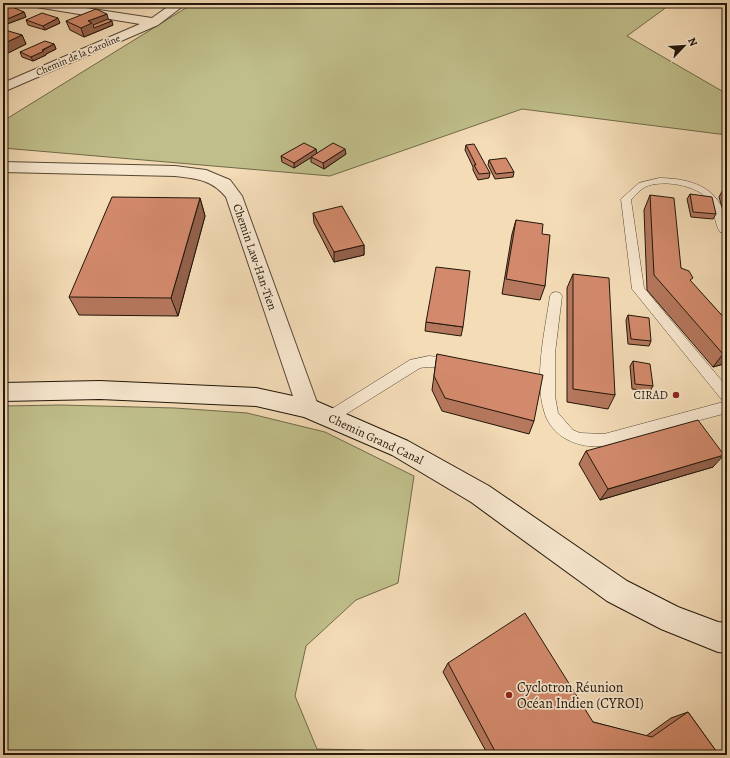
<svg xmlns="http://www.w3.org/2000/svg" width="730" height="758" font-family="Alegreya,serif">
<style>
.green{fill:#c0bf8b;stroke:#706a4a}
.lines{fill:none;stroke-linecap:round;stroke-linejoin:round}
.lane-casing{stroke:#564835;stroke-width:1}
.street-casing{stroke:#564835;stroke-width:2}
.secondary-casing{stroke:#21160a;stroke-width:2}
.lane{fill:#f8e8d0;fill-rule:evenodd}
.street{fill:#f8e8d0;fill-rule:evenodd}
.secondary{fill:#f8e8d0;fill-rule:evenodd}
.wall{fill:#b5775d;stroke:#21160a}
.shaded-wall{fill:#94614c;stroke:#21160a}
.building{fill:#d38a6c;stroke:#21160a}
.poi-dot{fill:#8f2418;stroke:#f8e8d0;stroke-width:1.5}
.labels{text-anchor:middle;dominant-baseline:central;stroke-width:3.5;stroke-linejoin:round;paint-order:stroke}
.far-street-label{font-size:10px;fill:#21160a;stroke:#f8e8d0}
.street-label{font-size:12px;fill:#21160a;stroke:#f8e8d0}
.poi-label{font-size:12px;fill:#21160a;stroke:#f8e8d0;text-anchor:end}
.near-poi-label{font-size:14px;fill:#21160a;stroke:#f8e8d0;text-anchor:start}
</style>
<rect width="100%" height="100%" fill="#f4dcb7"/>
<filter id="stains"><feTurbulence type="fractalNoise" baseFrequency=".005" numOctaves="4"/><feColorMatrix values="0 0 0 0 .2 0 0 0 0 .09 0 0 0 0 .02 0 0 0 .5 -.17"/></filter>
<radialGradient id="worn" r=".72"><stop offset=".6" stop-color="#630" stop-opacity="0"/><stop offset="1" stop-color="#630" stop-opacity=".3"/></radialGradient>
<g class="green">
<path d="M194 3H668L664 9 627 36 727 94V135L522 109 330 176 3 148V121Z"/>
<path d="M61 405 175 408 247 413 325 432 414 476 398 583 356 600 306 646 295 696 317 749 363 750 376 755H3V406Z"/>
</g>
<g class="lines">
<defs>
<g id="lane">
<path d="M659 178C696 178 727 191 727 233L720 232C714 223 715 210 709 200 697 185 662 179 645 187 640 190 635 195 631 200L644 288 727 387V401L722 400 632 289 621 199 639 183Z"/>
<path d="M556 292 560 293 562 296 555 353V396L558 413 573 430 580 433 604 434 727 401V413C704 419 680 425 657 432 639 436 621 444 604 446 578 449 551 437 544 411 534 376 545 331 550 296L552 293Z"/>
<path d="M429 356 458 359 459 363 458 367C447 370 432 365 420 368L335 421 330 423 325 421 323 417 325 413 410 360Z"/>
</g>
<g id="street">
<path d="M24 3H53L152 18 173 3H187L158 25 3 92V83L140 24 30 6 26 5Z"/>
<path d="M3 162 175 166 206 170 230 180 242 196 319 408 316 415 308 417 300 415 297 408 226 197C211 179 197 179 175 176L3 172Z"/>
</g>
<path id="secondary" d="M100 381 256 388 316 401 408 441 489 486 627 581 678 607 718 622 727 623V653L718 652 661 629 607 601 471 502 392 455 304 417 256 406 100 399 3 401V383Z"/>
</defs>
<use href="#lane" class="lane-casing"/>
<use href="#street" class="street-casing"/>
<use href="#secondary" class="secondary-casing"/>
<use href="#lane" class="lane"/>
<use href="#street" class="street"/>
<use href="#secondary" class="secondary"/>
</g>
<g class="wall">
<path d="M127 3H161L159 7H129Z"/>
<path d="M3 8 24 12 26 17 7 24 3 22Z"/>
<path d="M26 20 60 23 45 30 28 25Z"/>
<path d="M66 21 113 25 84 37 70 30Z"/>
<path d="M3 31 22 35 26 44 6 54 3 53Z"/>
<path d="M54 44 56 49 46 54V55L33 61 22 57 20 52Z"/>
<path d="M466 145 490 173 489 178 478 180 473 170V167L465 150Z"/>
<path d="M316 149V154H346L324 169 311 162V157L294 168 282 162 281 156Z"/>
<path d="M489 160 514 172 513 177 495 179 488 165Z"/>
<path d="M727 182V224L719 197Z"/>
<path d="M690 194 716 214 713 219 691 217 687 199Z"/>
<path d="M650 195 681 268 691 282 727 321V363L713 367 647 290 644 210Z"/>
<path d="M200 198 205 216 178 316 79 315 69 297Z"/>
<path d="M313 213 364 245V255L334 262 314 223Z"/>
<path d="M516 220 542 234 545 286 540 300 502 294 512 234Z"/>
<path d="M573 274 615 395 608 409 567 402V288Z"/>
<path d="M628 315 651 341 649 346 628 344 626 320Z"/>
<path d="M426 322 463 327 461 336 425 331Z"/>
<path d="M437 354 534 421 529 434 442 411 432 390Z"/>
<path d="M633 361 653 386 650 391 632 389 630 366Z"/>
<path d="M586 451 713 467 600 500 579 464Z"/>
<path d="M448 663 593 722 646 736 671 718 688 712 719 755H488L443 672Z"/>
</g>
<g class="shaded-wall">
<path d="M158 3H161L159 7Z"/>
<path d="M24 12 26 17 7 24 5 20Z"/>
<path d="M107 14 109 22 112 21 113 25 84 37 81 28 88 21Z"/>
<path d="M58 18 60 23 45 30 43 26Z"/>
<path d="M22 35 26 44 6 54 3 48V44Z"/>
<path d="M54 44 56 49 46 54V55L33 61 31 57Z"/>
<path d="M316 149 317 154 294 168V163Z"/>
<path d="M345 149 346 154 324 169 323 163Z"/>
<path d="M200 198 205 216 178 316 171 298Z"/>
<path d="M364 245V255L334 262V252Z"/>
<path d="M727 353V363L713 367 723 354Z"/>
<path d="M724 455 713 467 600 500 608 489Z"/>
</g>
<g class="building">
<path d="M10 6 24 12 5 20 3 19V8Z"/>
<path d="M96 9 107 14 88 21 92 23 81 28 66 21Z"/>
<path d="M42 13 58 18 43 26 26 20Z"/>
<path d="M108 19 112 21 94 28 93 25Z"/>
<path d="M5 30 22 35 3 44V31Z"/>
<path d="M45 41 54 44 42 50 44 51 31 57 20 52Z"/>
<path d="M304 143 316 149 294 163 281 156Z"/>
<path d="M333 143 345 149 323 163 311 157Z"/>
<path d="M474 144 490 173 479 174 474 165H476L466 145Z"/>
<path d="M506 158 514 172 496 174 489 160Z"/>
<path d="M690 194 712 197 716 214 693 212Z"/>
<path d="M650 195 674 198 681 268 689 271 693 278 690 280 727 321V353L723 354 654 275Z"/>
<path d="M112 197 200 198 171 298 69 297Z"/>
<path d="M342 206 364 245 334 252 313 213Z"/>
<path d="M516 220 543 224 542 234 550 235 545 286 506 279Z"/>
<path d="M436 267 470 271 463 327 426 322Z"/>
<path d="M573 274 609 278 615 395 573 389Z"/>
<path d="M628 315 649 318 651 341 631 339Z"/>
<path d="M437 354 543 375 534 421 445 398 434 376Z"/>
<path d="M633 361 650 364 653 386 635 384Z"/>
<path d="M698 420 724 455 608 489 586 451Z"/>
<path d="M525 613 593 722 652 737 688 712 719 755H497L448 663Z"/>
</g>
<g class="poi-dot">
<circle cx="676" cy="395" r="4"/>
<circle cx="509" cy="695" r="4"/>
</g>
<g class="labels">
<g class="far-street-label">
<text transform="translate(78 55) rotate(-23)">Chemin de la Caroline</text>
</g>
<g class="street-label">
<text transform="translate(255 257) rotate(71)">Chemin Law-Han-Tien</text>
<text transform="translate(376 439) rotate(25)">Chemin Grand Canal</text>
</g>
<g class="poi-label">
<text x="668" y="395">CIRAD</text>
</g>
<g class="near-poi-label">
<text x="517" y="687">Cyclotron Réunion<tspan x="517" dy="16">Océan Indien (CYROI)</tspan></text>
</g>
</g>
<rect width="730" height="758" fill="none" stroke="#f4dcb7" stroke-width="16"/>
<rect x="4" y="4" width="722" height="750" fill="none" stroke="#21160a" stroke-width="2"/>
<rect x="8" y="8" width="714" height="742" fill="none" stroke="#21160a"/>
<g transform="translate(684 46) rotate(65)" stroke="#f8e8d0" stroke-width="3" paint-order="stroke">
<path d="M0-3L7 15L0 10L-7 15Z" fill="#21160a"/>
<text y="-6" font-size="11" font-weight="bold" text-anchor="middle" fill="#21160a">N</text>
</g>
<rect width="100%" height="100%" filter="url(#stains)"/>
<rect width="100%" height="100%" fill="url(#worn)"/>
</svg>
